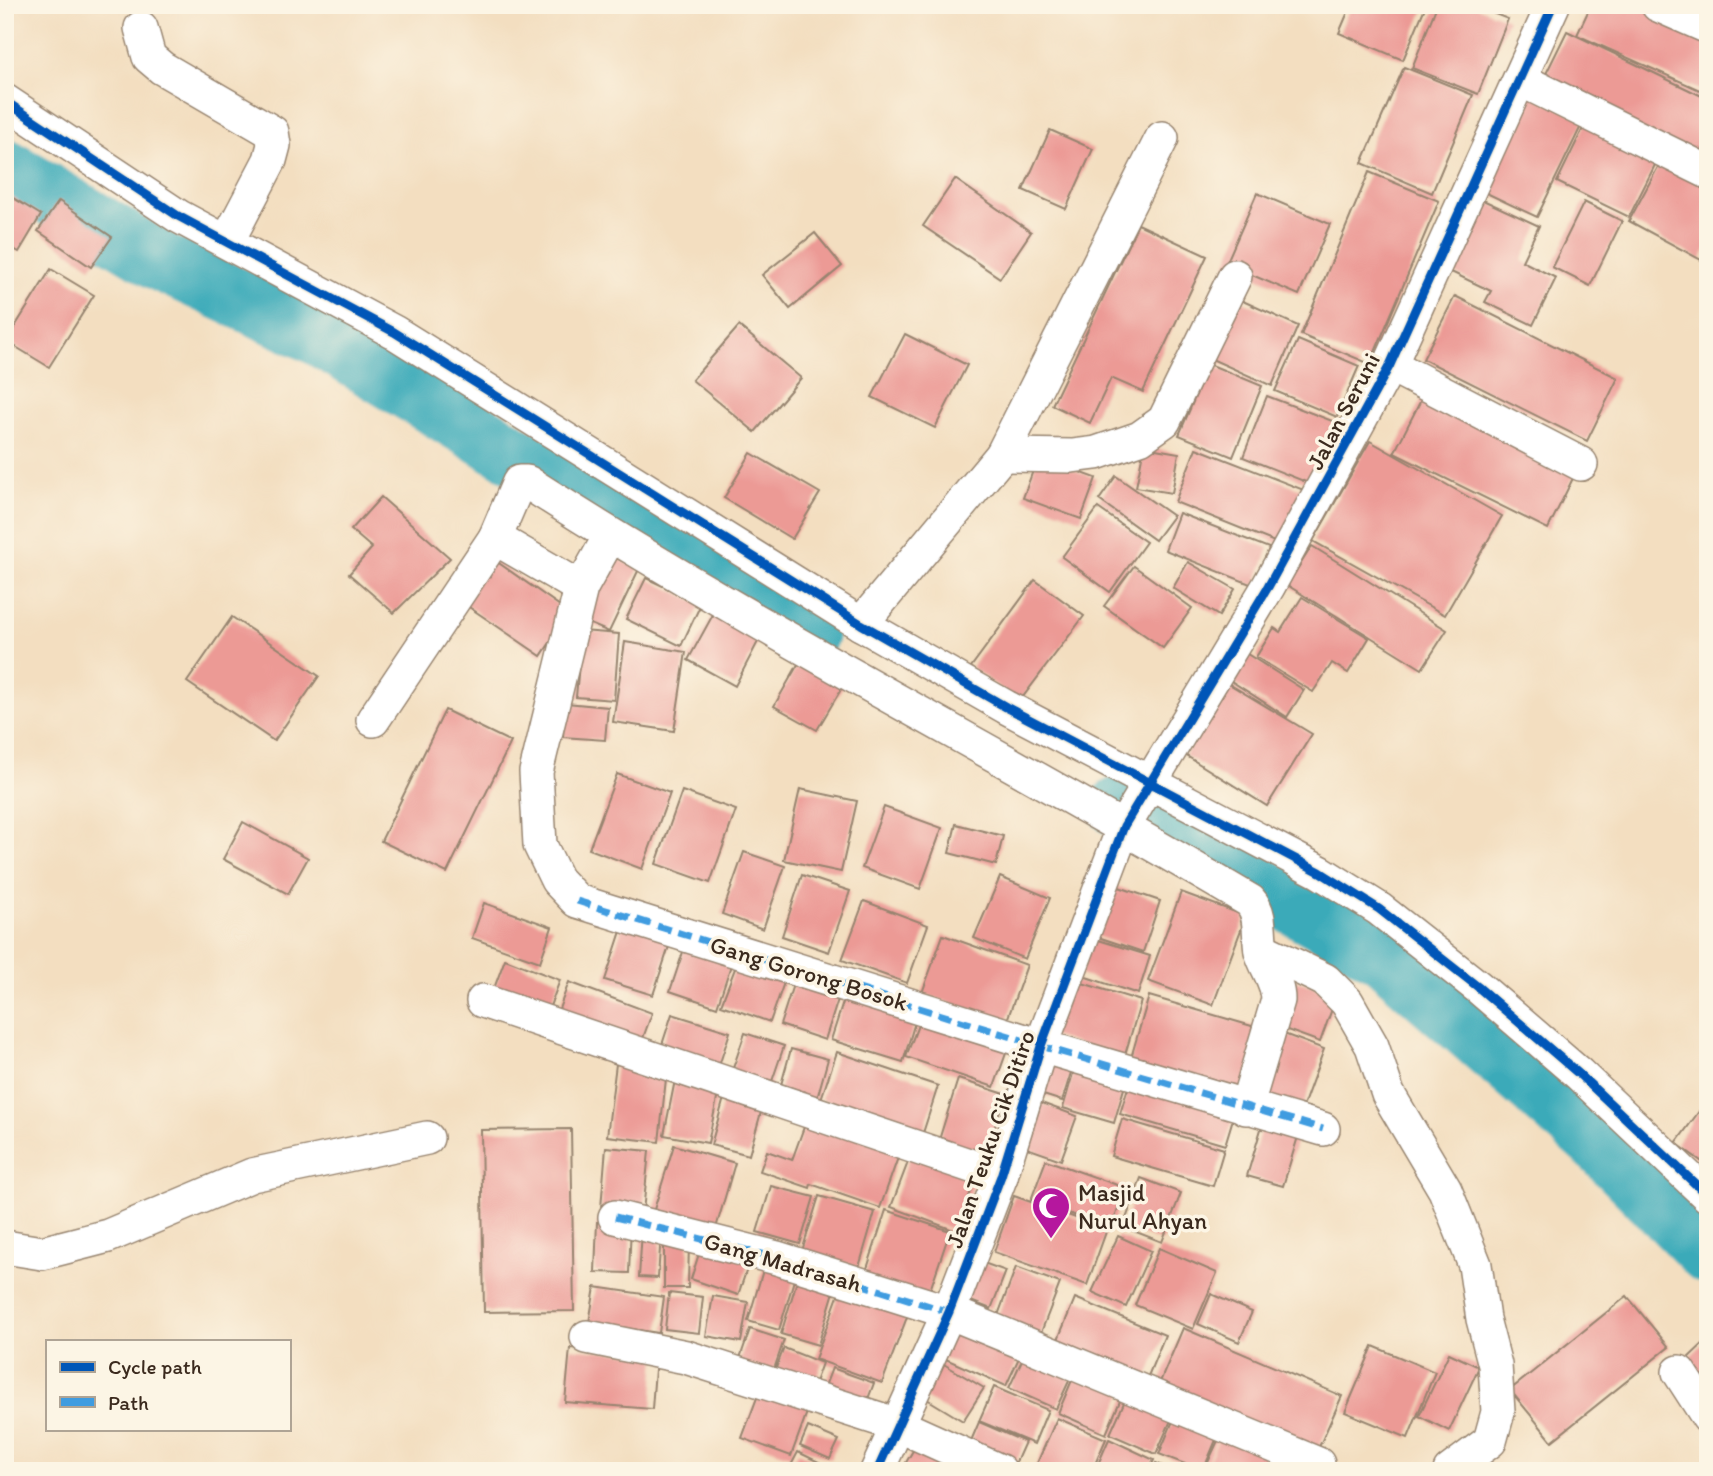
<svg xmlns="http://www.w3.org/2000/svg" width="1713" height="1476" font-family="Itim,sans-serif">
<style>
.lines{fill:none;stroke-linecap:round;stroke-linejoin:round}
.river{stroke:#3baab9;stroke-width:60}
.building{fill:#ec9a95}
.minor-casing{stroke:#97846f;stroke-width:36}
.minor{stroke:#fff;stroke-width:33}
.quiet{stroke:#3f9ce0;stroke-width:7;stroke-dasharray:14 7;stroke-linecap:butt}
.cycleway-casing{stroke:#fcf5e5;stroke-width:13}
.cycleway{stroke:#0057b8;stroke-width:9}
.labels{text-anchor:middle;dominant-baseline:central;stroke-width:7;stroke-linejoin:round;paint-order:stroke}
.street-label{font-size:24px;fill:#3b2a1e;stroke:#fcf5e5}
.poi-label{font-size:24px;fill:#3b2a1e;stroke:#fcf5e5;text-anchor:start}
</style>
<rect width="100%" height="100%" fill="#fcf5e5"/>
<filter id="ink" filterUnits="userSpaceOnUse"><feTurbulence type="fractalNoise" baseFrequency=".0143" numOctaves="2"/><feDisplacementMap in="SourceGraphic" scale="14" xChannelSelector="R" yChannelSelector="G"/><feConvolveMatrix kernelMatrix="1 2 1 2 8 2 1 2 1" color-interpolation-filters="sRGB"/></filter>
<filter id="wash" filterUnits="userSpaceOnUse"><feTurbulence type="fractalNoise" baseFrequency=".00686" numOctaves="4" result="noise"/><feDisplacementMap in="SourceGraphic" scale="28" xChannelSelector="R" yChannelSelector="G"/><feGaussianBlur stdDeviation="1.57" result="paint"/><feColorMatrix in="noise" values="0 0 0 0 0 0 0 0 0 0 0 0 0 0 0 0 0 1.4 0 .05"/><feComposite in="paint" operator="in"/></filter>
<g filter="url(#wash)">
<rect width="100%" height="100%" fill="#f3dec0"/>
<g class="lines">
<g class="river">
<path d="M5 168 165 264 317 335 809 633"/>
<path d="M1118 807 1382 954 1599 1144 1708 1254"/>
</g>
</g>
<g id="blocks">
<g class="building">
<path d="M1351 5H1426L1403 60 1339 33Z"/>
<path d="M1437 5H1472L1508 19 1478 94 1412 68Z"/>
<path d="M1591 5H1655L1708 29V85L1704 92 1577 35Z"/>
<path d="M1567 31 1708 99V170L1539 88Z"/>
<path d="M1404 67 1473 95 1432 193 1362 163Z"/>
<path d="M1525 92 1584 120 1537 217 1478 189Z"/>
<path d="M1589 116 1662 151 1629 217 1557 182Z"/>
<path d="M1050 130 1093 149 1066 209 1023 190Z"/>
<path d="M1666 152 1708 174V247L1701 260 1629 221Z"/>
<path d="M1369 172 1439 201 1370 364 1301 335Z"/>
<path d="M955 179 1031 232 1000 278 923 226Z"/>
<path d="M1257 193 1330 224 1299 295 1226 264Z"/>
<path d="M10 196 41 215 19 252 5 244V204Z"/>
<path d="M1483 200 1539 226 1522 261 1556 278 1533 325 1485 302 1491 291 1449 271Z"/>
<path d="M59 201 112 237 91 267 38 231Z"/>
<path d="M1584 202 1622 221 1590 286 1552 267Z"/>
<path d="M1138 224 1207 256 1143 392 1111 378 1090 423 1052 405Z"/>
<path d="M815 233 842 266 790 309 762 275Z"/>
<path d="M51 269 94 295 49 367 6 341Z"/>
<path d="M1455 296 1618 378 1587 441 1423 359Z"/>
<path d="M1234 297 1298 326 1272 386 1207 357Z"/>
<path d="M739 326 801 378 755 432 692 380Z"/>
<path d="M905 334 967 365 935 428 872 397Z"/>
<path d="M1298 340 1359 366 1337 417 1275 391Z"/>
<path d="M1209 364 1262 386 1233 457 1179 435Z"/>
<path d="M1425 392 1578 468 1548 529 1394 453Z"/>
<path d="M1267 396 1335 422 1311 484 1243 457Z"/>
<path d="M1370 441 1502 516 1445 615 1313 541Z"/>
<path d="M1144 447 1179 453 1172 493 1136 487Z"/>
<path d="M1196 448 1309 492 1287 547 1175 502Z"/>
<path d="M751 453 820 493 792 539 724 498Z"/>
<path d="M1038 457 1096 478 1081 519 1023 498Z"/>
<path d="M1116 476 1173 516 1155 540 1099 500Z"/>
<path d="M381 497 450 558 394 613 349 574 372 548 351 530Z"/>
<path d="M1098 508 1146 542 1110 592 1062 557Z"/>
<path d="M1179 513 1269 548 1255 586 1165 550Z"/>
<path d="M1312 546 1447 630 1422 669 1287 585Z"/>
<path d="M614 557 639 569 609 632 583 621Z"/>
<path d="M493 559 570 613 541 656 463 603Z"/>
<path d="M1188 562 1235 589 1219 616 1173 588Z"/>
<path d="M1134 566 1192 608 1163 648 1104 606Z"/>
<path d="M646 578 701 604 681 646 626 619Z"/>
<path d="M1035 580 1084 616 1019 702 971 667Z"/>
<path d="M1302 597 1369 638 1348 673 1332 663 1313 692 1256 657 1274 628 1280 632Z"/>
<path d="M715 611 761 636 735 686 688 660Z"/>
<path d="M232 617 319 676 274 741 187 682Z"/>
<path d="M582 631 619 634 614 700 576 697Z"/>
<path d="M625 642 686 652 674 731 613 722Z"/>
<path d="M805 652 849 676 817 730 774 706Z"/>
<path d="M1244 652 1304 690 1287 717 1228 679Z"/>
<path d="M1229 684 1312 734 1267 806 1185 755Z"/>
<path d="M566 703 608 707 605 740 563 737Z"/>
<path d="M445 710 511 742 447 873 381 841Z"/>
<path d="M617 774 670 793 642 869 589 849Z"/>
<path d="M800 789 857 801 841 872 784 860Z"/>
<path d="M682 791 736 810 710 883 656 864Z"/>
<path d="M884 807 942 828 920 889 862 868Z"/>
<path d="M243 822 308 858 288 894 223 859Z"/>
<path d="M956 824 1003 836 996 865 949 853Z"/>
<path d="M744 852 785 866 763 929 722 914Z"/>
<path d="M802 875 850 891 829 952 782 936Z"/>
<path d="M1000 877 1050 898 1025 959 974 938Z"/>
<path d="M1113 885 1160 901 1143 952 1095 936Z"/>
<path d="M1181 892 1246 916 1213 1005 1148 981Z"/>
<path d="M864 901 928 925 907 983 842 960Z"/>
<path d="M484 903 552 927 540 962 472 938Z"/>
<path d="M625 919 673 934 653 995 605 980Z"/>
<path d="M943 935 1027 965 1006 1023 922 993Z"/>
<path d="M688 937 735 953 717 1007 670 991Z"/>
<path d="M1092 938 1150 956 1138 994 1080 975Z"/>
<path d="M739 958 787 974 770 1022 721 1005Z"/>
<path d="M505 959 560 980 547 1014 492 994Z"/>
<path d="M796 975 841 990 825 1040 780 1025Z"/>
<path d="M1069 979 1141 1001 1124 1058 1052 1036Z"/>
<path d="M1293 979 1337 995 1320 1042 1276 1026Z"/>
<path d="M569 982 652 1013 639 1049 556 1017Z"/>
<path d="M847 990 918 1012 903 1062 831 1040Z"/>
<path d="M1149 996 1262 1029 1240 1101 1128 1068Z"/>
<path d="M923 1012 1010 1042 994 1087 906 1057Z"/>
<path d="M672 1014 730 1032 717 1072 659 1054Z"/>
<path d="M1276 1031 1324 1049 1298 1120 1250 1103Z"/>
<path d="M745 1033 784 1046 769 1090 730 1077Z"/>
<path d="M791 1049 828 1059 816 1102 779 1092Z"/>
<path d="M1045 1050 1075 1060 1062 1101 1031 1091Z"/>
<path d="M837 1052 938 1086 923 1133 821 1099Z"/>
<path d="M1076 1063 1127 1078 1114 1123 1063 1108Z"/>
<path d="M616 1064 667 1070 659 1142 607 1136Z"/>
<path d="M676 1075 720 1084 708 1143 664 1135Z"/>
<path d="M958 1079 1005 1094 986 1155 939 1140Z"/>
<path d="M1130 1081 1235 1112 1225 1145 1120 1114Z"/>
<path d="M727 1087 765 1098 749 1155 711 1145Z"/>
<path d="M1708 1099V1166L1676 1143Z"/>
<path d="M1036 1101 1077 1116 1061 1160 1021 1146Z"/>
<path d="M808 1116 901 1149 880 1208 811 1184 810 1188 760 1171 767 1151 792 1160Z"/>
<path d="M1122 1119 1224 1149 1213 1186 1111 1156Z"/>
<path d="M1264 1119 1300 1130 1283 1186 1247 1176Z"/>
<path d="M571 1129 574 1311 484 1312 481 1130Z"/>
<path d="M674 1145 735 1163 714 1235 652 1216Z"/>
<path d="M606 1147 649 1151 643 1212 601 1208Z"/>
<path d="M913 1149 978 1173 956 1231 891 1207Z"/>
<path d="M1046 1160 1126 1188 1111 1228 1031 1200Z"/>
<path d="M1141 1178 1181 1193 1162 1242 1123 1227Z"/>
<path d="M771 1186 814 1197 800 1244 757 1232Z"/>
<path d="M819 1196 875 1212 859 1267 802 1251Z"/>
<path d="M1014 1196 1107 1229 1087 1285 994 1252Z"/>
<path d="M886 1210 950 1231 927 1299 864 1278Z"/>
<path d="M597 1222 631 1224 629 1273 595 1272Z"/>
<path d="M642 1231 661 1233 658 1278 639 1277Z"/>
<path d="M1118 1236 1151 1251 1126 1307 1092 1292Z"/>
<path d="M664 1240H689L688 1288H664Z"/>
<path d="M702 1244 750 1260 738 1295 691 1279Z"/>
<path d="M1159 1248 1217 1273 1193 1329 1135 1305Z"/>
<path d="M766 1260 797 1270 779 1330 748 1321Z"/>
<path d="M978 1261 1006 1271 991 1309 963 1298Z"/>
<path d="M1016 1267 1060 1283 1040 1335 997 1318Z"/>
<path d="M799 1274 836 1285 818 1345 781 1334Z"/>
<path d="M842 1285 910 1309 882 1383 815 1359Z"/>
<path d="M595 1287 664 1297 659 1333 589 1323Z"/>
<path d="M669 1293 703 1297 699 1333 665 1329Z"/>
<path d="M1211 1294 1252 1312 1239 1342 1198 1324Z"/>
<path d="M713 1296 748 1302 741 1342 706 1336Z"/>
<path d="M1627 1296 1669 1347 1552 1441 1510 1390Z"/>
<path d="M1075 1298 1165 1335 1144 1386 1054 1349Z"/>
<path d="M955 1319 1023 1349 1006 1386 939 1356Z"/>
<path d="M1183 1328 1342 1396 1315 1456 1157 1389Z"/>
<path d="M750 1329 784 1340 773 1372 739 1361Z"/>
<path d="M1708 1339V1381L1687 1359Z"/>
<path d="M1373 1346 1435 1372 1408 1438 1345 1412Z"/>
<path d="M1028 1347 1075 1368 1056 1409 1009 1388Z"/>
<path d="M570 1348 656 1356 652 1409 565 1402Z"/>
<path d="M784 1348 822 1363 811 1393 772 1378Z"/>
<path d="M1449 1353 1479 1367 1449 1431 1419 1416Z"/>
<path d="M937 1360 984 1388 963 1421 917 1393Z"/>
<path d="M1078 1366 1126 1387 1106 1434 1058 1413Z"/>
<path d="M832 1368 874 1383 863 1412 821 1397Z"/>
<path d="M761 1387 810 1404 791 1456 742 1438Z"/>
<path d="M994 1387 1048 1410 1034 1444 979 1421Z"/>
<path d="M1130 1389 1176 1409 1156 1454 1110 1434Z"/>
<path d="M1178 1409 1221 1428 1203 1471 1159 1454Z"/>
<path d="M1057 1418 1106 1439 1092 1471 1034 1470Z"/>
<path d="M979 1422 1025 1442 1012 1471 965 1455Z"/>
<path d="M808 1427 839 1440 830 1459 800 1446Z"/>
<path d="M1221 1434 1274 1459 1269 1471H1204Z"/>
<path d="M921 1437 959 1458 951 1471H901Z"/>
<path d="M1109 1439 1154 1460 1149 1471H1095Z"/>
<path d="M798 1452 827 1466 825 1471H788Z"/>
<path d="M1156 1463 1173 1471H1152Z"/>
</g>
</g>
</g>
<g filter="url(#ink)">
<use href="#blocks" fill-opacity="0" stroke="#97846f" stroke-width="2"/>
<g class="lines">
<defs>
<g id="minor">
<path d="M1658 5 1708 27"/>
<path d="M141 28 149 57 162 68 272 132 274 145 270 160 227 242"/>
<path d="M1521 80 1708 172"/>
<path d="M5 101 178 216 394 332 861 624 1006 707 1320 872 1379 909 1478 987 1579 1074 1708 1196"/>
<path d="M1390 365 1581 464"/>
<path d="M1002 455 1072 456 1096 453 1140 438 1164 421 1235 276"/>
<path d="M610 536 581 588 536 772 540 845 557 880 577 901 1041 1046 1323 1129"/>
<path d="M495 538 519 482H527C762 633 1011 759 1250 901 1262 914 1258 935 1261 951 1266 969 1278 981 1278 1000L1246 1108"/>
<path d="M861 624 1002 455 1162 138"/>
<path d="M373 720 495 538 581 588"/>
<path d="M1261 949 1325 980 1347 1002 1372 1046 1388 1094 1445 1190 1475 1265 1483 1319 1495 1365 1498 1412 1490 1441 1450 1471"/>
<path d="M483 1001 1001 1176"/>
<path d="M615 1217 777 1258 949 1312 1318 1464"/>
<path d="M5 1247 42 1253 108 1236 252 1175 427 1138"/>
<path d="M587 1337 686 1357 898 1425 1000 1471"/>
<path d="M1679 1372 1708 1417"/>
<path d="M877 1471 949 1312 1001 1176 1041 1046 1124 826 1268 587 1390 365 1553 5"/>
</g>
</defs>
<use href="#minor" class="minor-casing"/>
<use href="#minor" class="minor"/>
<g class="quiet">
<path d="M577 901 1041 1046 1323 1129"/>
<path d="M615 1217 777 1258 949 1312"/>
</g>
<defs>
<g id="cycleway">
<path d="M5 101 178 216 394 332 861 624 1006 707 1320 872 1379 909 1478 987 1579 1074 1708 1196"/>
<path d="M877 1471 949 1312 1001 1176 1041 1046 1124 826 1268 587 1390 365 1553 5"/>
</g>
</defs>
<use href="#cycleway" class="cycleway-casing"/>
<use href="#cycleway" class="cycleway"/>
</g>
</g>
<defs>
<symbol id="mosque-pin" viewBox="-11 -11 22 30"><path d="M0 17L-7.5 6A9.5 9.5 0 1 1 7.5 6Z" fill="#b5179e" stroke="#fcf5e5"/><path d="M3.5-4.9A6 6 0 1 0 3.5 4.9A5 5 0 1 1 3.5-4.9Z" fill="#fff"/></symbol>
</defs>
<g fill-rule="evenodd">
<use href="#mosque-pin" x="1029" y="1184" width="44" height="60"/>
</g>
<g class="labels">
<g class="street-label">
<text transform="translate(1343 411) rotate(-62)">Jalan Seruni</text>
<text transform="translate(809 973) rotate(17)">Gang Gorong Bosok</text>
<text transform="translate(990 1139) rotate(-71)">Jalan Teuku Cik Ditiro</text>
<text transform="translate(783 1262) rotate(16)">Gang Madrasah</text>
</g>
<g class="poi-label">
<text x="1078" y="1192">Masjid<tspan x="1078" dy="28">Nurul Ahyan</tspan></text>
</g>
</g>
<rect width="1713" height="1476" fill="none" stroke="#fcf5e5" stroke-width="28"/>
<rect x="46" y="1340" width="245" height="91" fill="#fcf5e5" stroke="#afa495" stroke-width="2"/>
<rect x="60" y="1362" width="35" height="10" fill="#0057b8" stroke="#afa495" stroke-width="2"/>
<text x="108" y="1374" font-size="21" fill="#3b2a1e">Cycle path</text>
<rect x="60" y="1397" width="35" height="10" fill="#3f9ce0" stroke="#afa495" stroke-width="2"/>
<text x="108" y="1410" font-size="21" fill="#3b2a1e">Path</text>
</svg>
